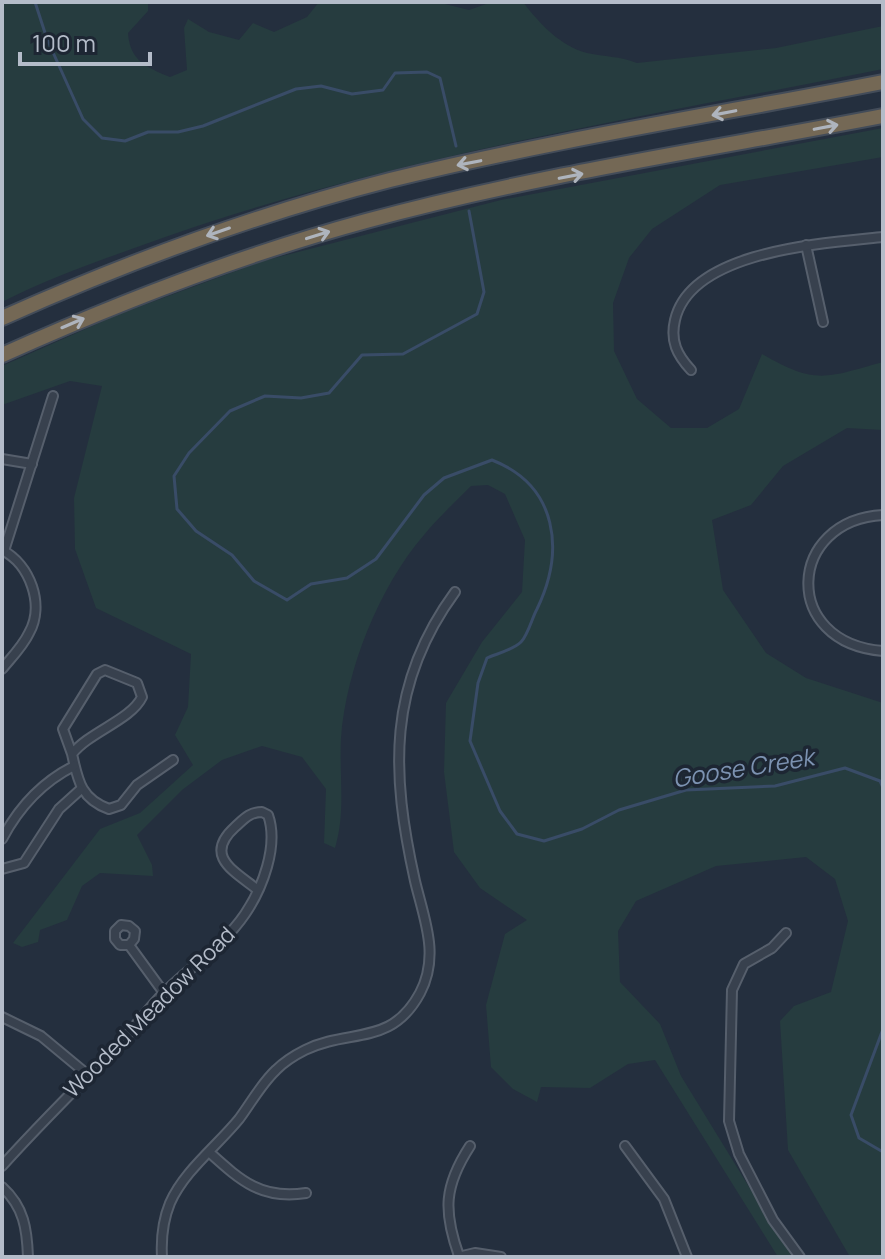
<svg xmlns="http://www.w3.org/2000/svg" width="885" height="1259" font-family="Manrope,sans-serif">
<style>
.green{fill:#263c3f}
.lines{fill:none;stroke-linecap:round;stroke-linejoin:round}
.stream{stroke:#394c67;stroke-width:3}
.minor-casing{stroke:#565f6c;stroke-width:12}
.motorway-casing{stroke:#434c59;stroke-width:18}
.minor{stroke:#38414e;stroke-width:8}
.motorway{stroke:#746855;stroke-width:14}
.oneway{stroke:#aeb4bd}
.labels{text-anchor:middle;dominant-baseline:central;stroke-width:7;stroke-linejoin:round;paint-order:stroke}
.street-label{font-size:22px;fill:#b4bcc9;stroke:#1d2633}
.water-label{font-size:24px;font-style:italic;fill:#7c92b1;stroke:#1d2633}
</style>
<rect width="100%" height="100%" fill="#242f3e"/>
<g class="green">
<path d="M2 2H148V11L128 33C130 61 146 67 170 77L187 70 184 28 188 19 209 32 239 40 253 23 274 32 307 17 319 2H437L469 10 492 2H523C539 23 560 46 587 53 605 57 619 56 637 63L776 48 883 26V69C644 117 401 155 171 235 113 256 57 274 2 302Z"/>
<path d="M883 128V157L720 185 652 229 629 258 613 303 614 351 637 399 671 428H707L739 409 762 354C816 385 825 378 883 362V430L847 428 783 466 751 505 712 520 723 590 766 653 806 678 883 703V1257H850L788 1150 780 1021 794 1006 831 992 848 921 835 879 806 857 716 866 636 901 618 931 620 982 660 1024 681 1076 792 1257H778L655 1060 628 1064 590 1088 541 1087 537 1102 513 1089 491 1067 486 1005 505 934 527 920 480 888 454 852 444 772 446 703 482 642 522 592 525 540 505 494 488 485 471 486C455 502 438 518 424 535 379 587 346 670 341 738 339 776 346 812 335 848L324 843 326 789 302 757 262 746 222 760 182 790 137 835 152 865 153 876 100 873 82 886 67 920 40 930 38 942 22 947 13 943 100 829 140 813 193 765 175 735 188 707 191 654 96 608 75 549 74 498 102 386 70 381 2 405V366L117 315 263 261 501 200Z"/>
</g>
<g class="lines">
<g class="stream">
<path d="M35 2 47 39 83 119 102 138 125 141 148 132H178L203 126 296 89 321 86 352 94 383 90 395 73 427 72 440 78 456 146"/>
<path d="M469 211 484 292 477 314 403 354 362 355 329 393 301 398 265 396 230 411 189 453 174 476 177 509 196 531 232 555 254 581 287 600 311 584 347 578 376 559 424 495 444 478 492 460C558 486 565 551 537 609 532 618 528 635 521 642 513 650 496 654 487 658L478 683 470 741 500 811 517 834 544 841 582 829 619 810 686 790 775 786 845 768 880 781 883 788"/>
<path d="M883 1029 851 1115 859 1138 883 1152"/>
</g>
<defs>
<g id="minor">
<path d="M806 245 823 322"/>
<path d="M691 370C677 355 670 341 675 320 691 250 826 243 883 237"/>
<path d="M2 459 32 464"/>
<path d="M883 515C787 520 780 643 883 651"/>
<path d="M2 550C30 564 45 605 29 633 23 646 11 658 2 669"/>
<path d="M4 551 53 396"/>
<path d="M72 754 63 729 97 674 105 670 137 683 142 697C131 720 89 732 72 754 78 781 81 799 109 809L121 805 137 785 173 760"/>
<path d="M2 839C19 807 42 782 74 766"/>
<path d="M2 869 24 863 59 809 80 790"/>
<path d="M786 933 772 948 744 964 732 990 729 1121 739 1154 773 1220 800 1257"/>
<path d="M129 945 134 939 135 931 129 926 121 925 115 931V939L120 945H129L164 993"/>
<path d="M2 1017 41 1036 88 1075"/>
<path d="M625 1146 664 1199 687 1257"/>
<path d="M210 1153C241 1181 262 1200 306 1193"/>
<path d="M2 1166C38 1126 75 1089 113 1051 129 1035 142 1016 157 1000 185 970 222 948 245 914 262 889 279 846 268 815L262 812C249 812 243 820 235 827 203 856 234 871 258 890"/>
<path d="M2 1187C24 1207 27 1229 28 1257"/>
<path d="M459 1256C443 1211 444 1186 470 1146"/>
<path d="M162 1257C161 1239 163 1220 170 1203 184 1171 217 1146 239 1119 251 1103 261 1084 276 1070 284 1062 295 1055 305 1050 350 1028 391 1047 420 993 440 955 424 919 415 881 391 773 387 685 455 592"/>
<path d="M458 1257 475 1253 501 1257"/>
</g>
<g id="motorway">
<path d="M2 318C127 262 257 214 390 180 552 140 719 114 883 82"/>
<path d="M2 355C120 302 241 255 366 221 535 175 711 149 883 116"/>
</g>
</defs>
<use href="#minor" class="minor-casing"/>
<use href="#motorway" class="motorway-casing"/>
<use href="#minor" class="minor"/>
<use href="#motorway" class="motorway"/>
</g>
<defs><path id="oneway-shaft" d="M-6 0H5M1.5-3L5.5 0L1.5 3" fill="none" stroke-width="1.6" stroke-linecap="round" stroke-linejoin="round" transform="scale(2)"/></defs>
<g class="oneway">
<use href="#oneway-shaft" transform="translate(724 113) rotate(169)"/>
<use href="#oneway-shaft" transform="translate(826 127) rotate(-11)"/>
<use href="#oneway-shaft" transform="translate(469 163) rotate(169)"/>
<use href="#oneway-shaft" transform="translate(571 176) rotate(-11)"/>
<use href="#oneway-shaft" transform="translate(218 232) rotate(161)"/>
<use href="#oneway-shaft" transform="translate(318 235) rotate(-17)"/>
<use href="#oneway-shaft" transform="translate(73 323) rotate(-23)"/>
</g>
<g class="labels">
<g class="street-label">
<text transform="translate(149 1012) rotate(-45)">Wooded Meadow Road</text>
</g>
<g class="water-label">
<text transform="translate(743 767) rotate(-9)">Goose Creek</text>
</g>
</g>
<rect width="885" height="1259" fill="none" stroke="#b4bcc9" stroke-width="8"/>
<path d="M20 52v12h130v-12" fill="none" stroke="#b4bcc9" stroke-width="4"/>
<text x="32" y="52" font-size="24" fill="#b4bcc9" stroke="#1d2633" stroke-width="6" paint-order="stroke">100 m</text>
</svg>
